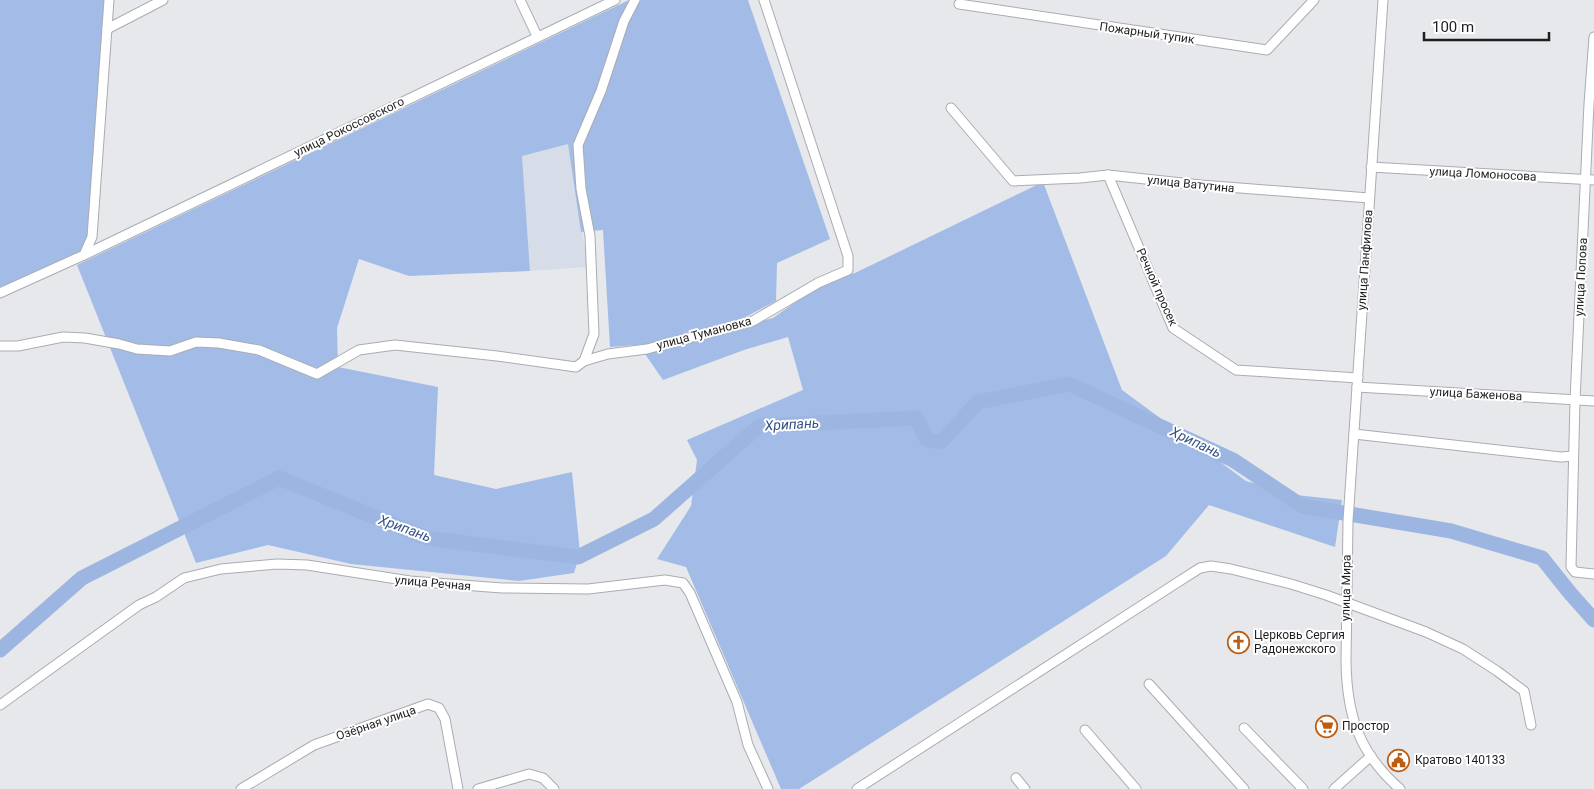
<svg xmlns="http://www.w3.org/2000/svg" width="1594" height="789" font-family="Roboto,sans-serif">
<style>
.built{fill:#d7dde8}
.forest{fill:#a2bce7}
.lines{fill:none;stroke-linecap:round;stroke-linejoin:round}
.river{stroke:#9cb6e1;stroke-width:15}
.street-casing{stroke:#aaacb0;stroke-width:11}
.street{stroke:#fff;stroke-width:9}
.labels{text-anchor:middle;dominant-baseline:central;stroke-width:4;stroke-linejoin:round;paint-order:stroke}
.street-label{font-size:12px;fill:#1e1e20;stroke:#fff}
.poi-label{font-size:12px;fill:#1e1e20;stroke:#fff;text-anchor:start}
.water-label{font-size:14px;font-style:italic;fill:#33538a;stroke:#fff}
</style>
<rect width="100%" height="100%" fill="#e6e8ec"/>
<path class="built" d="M568 143 588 267 530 271 522 156Z"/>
<g class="forest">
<path d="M0 0H105L88 237 79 254 0 290Z"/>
<path d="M629 0H748L830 239 777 263 776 301 738 321 649 344 610 347 603 230 581 232 568 144 522 156 530 271 409 276 359 259 337 328 338 367 438 387 434 475 496 489 572 472 580 553 574 573 519 581 351 564 268 545 196 563 77 265Z"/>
<path d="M1043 182 1122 390 1246 481 1296 495 1342 500 1335 547 1209 505 1166 556 799 789H781L686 567 657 559 691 506 697 460 687 440 803 390 788 337 744 350 663 380 645 354 773 318 811 291 834 279 855 273Z"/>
</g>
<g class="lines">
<path class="river" d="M0 650 82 578 279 478 427 538 578 557 654 519 759 426 916 418 927 440 941 442 978 402 1069 384 1233 460 1302 506 1451 531 1542 558 1570 593 1594 620"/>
<defs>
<g id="street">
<path d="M520 0 537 36"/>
<path d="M1383 0 1348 521 1346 662C1347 716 1359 753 1400 789"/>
<path d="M959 4 1267 50 1314 0"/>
<path d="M107 29 163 0"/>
<path d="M1594 37 1589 104 1575 400 1571 567 1575 572 1594 574"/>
<path d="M951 108 1013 181 1080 178 1108 175 1201 185 1369 198"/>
<path d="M1371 167 1594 180"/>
<path d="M1108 175 1173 328 1236 370 1358 378"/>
<path d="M84 255 615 0"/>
<path d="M0 293 84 255 92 237 109 0"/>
<path d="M0 346H18L63 337 85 338 119 344 137 349 170 351 196 342 219 343 259 350 317 374 359 350 395 345 497 356 576 367 584 361 608 354 647 349 753 321 818 283 848 270V256L764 0"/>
<path d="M584 361 594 334 590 236 581 189 578 145 601 91 624 21 635 0"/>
<path d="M1357 387 1594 401"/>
<path d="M1354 434 1561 457 1573 456"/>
<path d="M1149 684 1244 789"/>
<path d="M0 705 139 605 156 597 184 578 221 569 277 564 307 565 410 581 502 588 588 589 665 580 683 583 690 593 737 702 748 745 768 789"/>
<path d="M1244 728 1303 789"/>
<path d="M1085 730 1136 789"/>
<path d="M1016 778 1025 789"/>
<path d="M241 789 314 745 428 704 439 708 445 719 458 789"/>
<path d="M478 789 529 774 543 778 554 789"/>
<path d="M857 789 1175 584 1200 568 1211 566 1231 569 1291 584 1326 595 1426 632 1463 649 1497 671 1524 691 1531 725"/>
<path d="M1334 789 1371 756"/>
</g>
</defs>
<use href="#street" class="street-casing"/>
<use href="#street" class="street"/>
</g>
<defs>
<symbol id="church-ring" viewBox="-11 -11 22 22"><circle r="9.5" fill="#fff" stroke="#bc5d14" stroke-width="1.5"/><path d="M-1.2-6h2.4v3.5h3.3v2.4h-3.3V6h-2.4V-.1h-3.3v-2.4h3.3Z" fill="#bc5d14"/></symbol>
<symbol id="supermarket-ring" viewBox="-11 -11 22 22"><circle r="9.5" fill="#fff" stroke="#bc5d14" stroke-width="1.5"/><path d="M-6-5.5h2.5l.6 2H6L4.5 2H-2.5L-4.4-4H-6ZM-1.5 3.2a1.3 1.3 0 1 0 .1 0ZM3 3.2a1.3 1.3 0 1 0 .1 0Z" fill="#bc5d14"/></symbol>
<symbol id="civic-ring" viewBox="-11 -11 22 22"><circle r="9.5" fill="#fff" stroke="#bc5d14" stroke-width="1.5"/><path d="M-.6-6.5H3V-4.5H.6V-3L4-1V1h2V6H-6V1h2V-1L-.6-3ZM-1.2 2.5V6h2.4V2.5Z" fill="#bc5d14"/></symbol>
</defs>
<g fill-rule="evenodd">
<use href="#church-ring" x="1226" y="630" width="25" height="25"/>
<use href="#supermarket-ring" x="1314" y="714" width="25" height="25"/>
<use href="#civic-ring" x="1386" y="748" width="25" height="25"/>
</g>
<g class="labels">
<g class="street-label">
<text transform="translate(1147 33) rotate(8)">Пожарный тупик</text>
<text transform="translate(349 127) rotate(-26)">улица Рокоссовского</text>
<text transform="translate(1483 174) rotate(3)">улица Ломоносова</text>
<text transform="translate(1191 184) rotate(6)">улица Ватутина</text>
<text transform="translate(1365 260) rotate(-86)">улица Панфилова</text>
<text transform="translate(1581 277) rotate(-87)">улица Попова</text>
<text transform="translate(1157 287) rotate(66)">Речной просек</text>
<text transform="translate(704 333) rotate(-15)">улица Тумановка</text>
<text transform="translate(1476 394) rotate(3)">улица Баженова</text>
<text transform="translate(433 583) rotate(5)">улица Речная</text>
<text transform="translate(1346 588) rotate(-89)">улица Мира</text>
<text transform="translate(376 723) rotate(-19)">Озёрная улица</text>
</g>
<g class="poi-label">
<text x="1254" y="635">Церковь Сергия<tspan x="1254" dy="14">Радонежского</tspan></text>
<text x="1342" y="726">Простор</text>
<text x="1415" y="760">Кратово 140133</text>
</g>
<g class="water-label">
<text transform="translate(792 424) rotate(-3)">Хрипань</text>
<text transform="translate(1196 442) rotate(25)">Хрипань</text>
<text transform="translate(405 528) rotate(20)">Хрипань</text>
</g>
</g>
<path d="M1424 32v8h125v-8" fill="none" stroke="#1e1e20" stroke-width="2.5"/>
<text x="1432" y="32" font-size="15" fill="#1e1e20" stroke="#ffffff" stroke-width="4" paint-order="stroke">100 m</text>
</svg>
